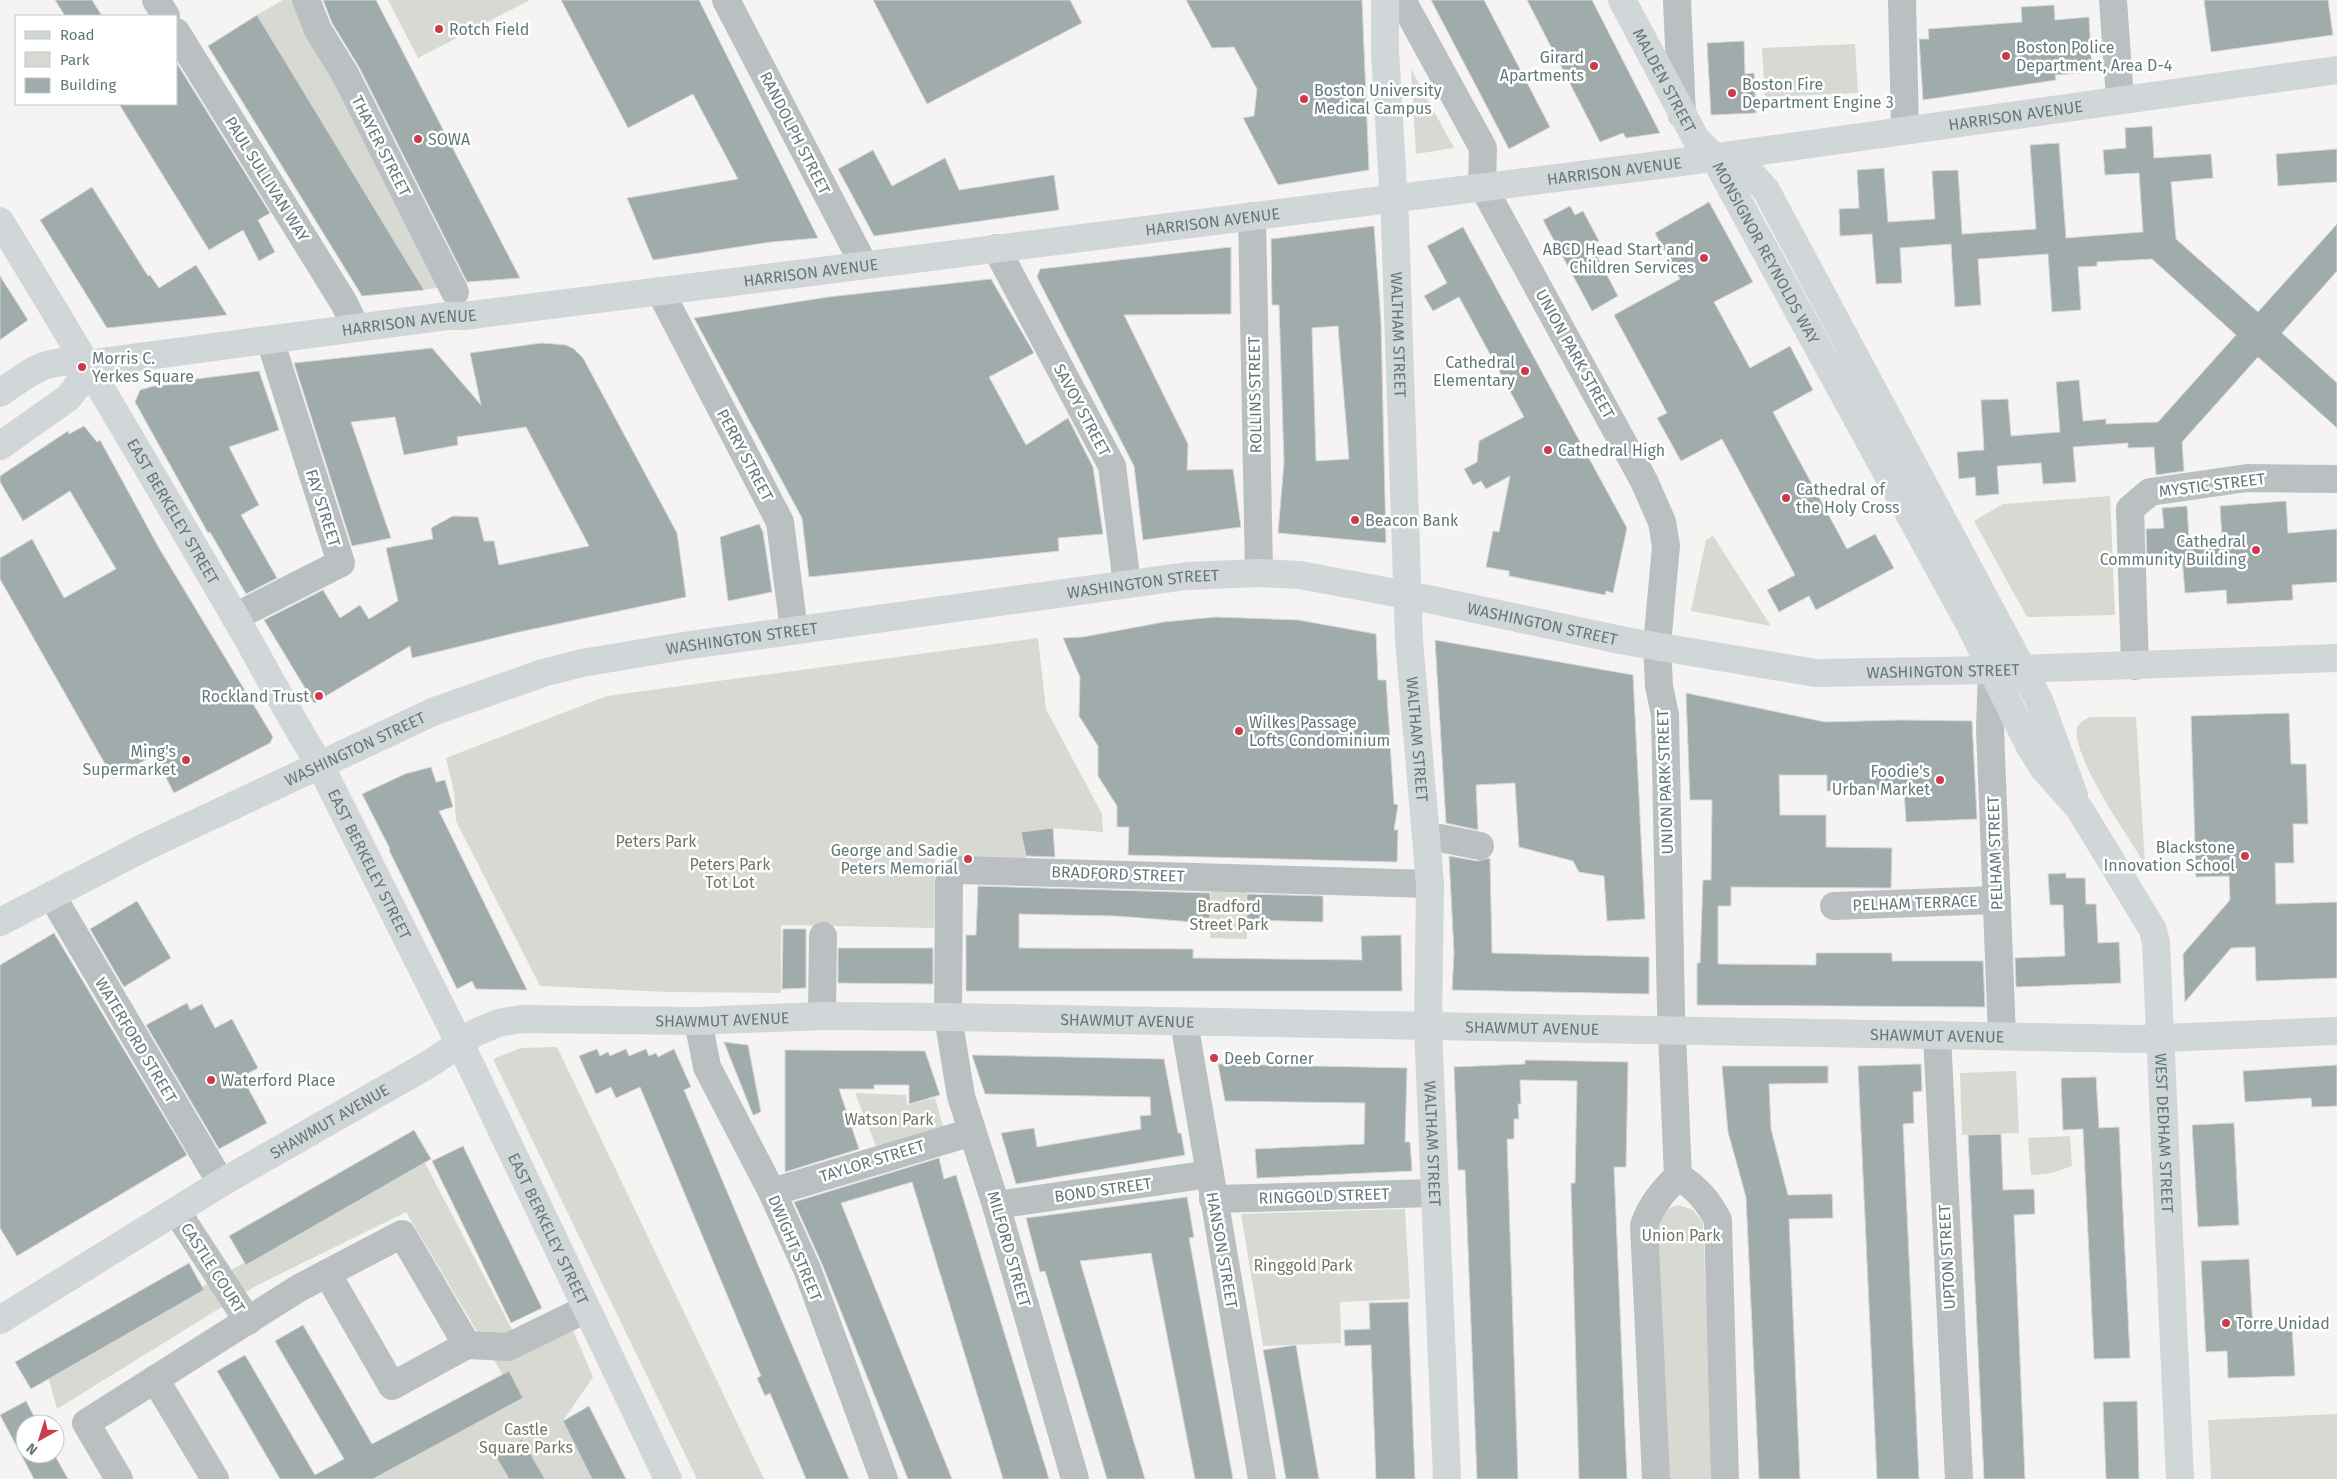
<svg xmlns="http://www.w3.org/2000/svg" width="2337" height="1479" font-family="'Fira Sans',sans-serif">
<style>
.green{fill:#d7d9d2}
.building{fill:#a0acac;stroke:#d6d6d5;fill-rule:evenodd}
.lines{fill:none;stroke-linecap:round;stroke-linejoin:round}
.minor{stroke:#bac0c1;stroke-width:28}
.major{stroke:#d1d6d8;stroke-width:28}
.poi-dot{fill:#cd3a4c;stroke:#fff;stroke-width:2}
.labels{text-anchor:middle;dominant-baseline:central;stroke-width:5;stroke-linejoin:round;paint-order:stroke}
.poi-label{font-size:16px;fill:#64787a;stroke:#fff;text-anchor:start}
.street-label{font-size:16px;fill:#64787a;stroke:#fff}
.park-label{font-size:16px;fill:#6f7766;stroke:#fff}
</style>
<rect width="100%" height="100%" fill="#f5f4f2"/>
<g class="green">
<path d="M283 0H291L448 286 424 290 257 15Z"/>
<path d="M388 0H530L418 58Z"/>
<path d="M1855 44 1858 93 1765 97 1762 48Z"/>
<path d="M1411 69 1454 148 1416 154Z"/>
<path d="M2110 496 2115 615 2027 617 1974 521 2003 504Z"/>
<path d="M1713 536 1767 620 1771 626 1691 611 1706 540Z"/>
<path d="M1038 638 1046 709 1102 814 1103 832 1053 828 1021 832 1026 859 935 855 934 928 781 925V993L667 992 540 986 456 821 454 792 446 758 607 696Z"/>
<path d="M2090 717H2136L2145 864C2129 838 2071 756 2077 727L2081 722Z"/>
<path d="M1211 891 1247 892V939L1210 938Z"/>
<path d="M557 1047 764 1479H697L493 1059 521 1048Z"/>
<path d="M2016 1071 2019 1133 1962 1135 1960 1073Z"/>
<path d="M855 1093 906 1095 907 1105 935 1098 943 1126 876 1146Z"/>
<path d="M2070 1136 2072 1166 2052 1173 2031 1175 2028 1138Z"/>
<path d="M423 1159 520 1345 568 1318 593 1377 563 1421 592 1479H366L516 1397 406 1212 254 1287 57 1409 48 1376Z"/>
<path d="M1679 1205 1693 1210 1703 1223 1713 1479H1669L1657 1226C1663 1214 1666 1207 1679 1205Z"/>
<path d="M1405 1209 1410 1299 1340 1302 1341 1343 1263 1346 1241 1214Z"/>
<path d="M2337 1414V1479H2211L2208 1420Z"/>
</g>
<g class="building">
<path d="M55 0H92L102 16H65Z"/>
<path d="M323 0H376L520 278 467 282 359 67 332 23Z"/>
<path d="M561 0H699L818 238 771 242 653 260 627 198 738 179 693 94 628 128Z"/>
<path d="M873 0H1070L1082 23 927 104Z"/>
<path d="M1186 0H1362L1369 170 1278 185 1243 118 1254 116 1257 89 1234 47 1212 48Z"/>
<path d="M1431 0H1484L1550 127 1509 149Z"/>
<path d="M1527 0H1592L1660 133 1626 138 1623 133 1600 142Z"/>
<path d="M2204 0H2328L2333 35 2211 52Z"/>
<path d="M2054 5 2055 20 2089 17 2092 72 2055 75 2056 80 1923 100 1919 39H1929L1928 29 2022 22 2021 7Z"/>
<path d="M257 15 424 290 362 296 208 46Z"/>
<path d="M1744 41 1745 74 1754 73 1756 113 1711 115 1707 43Z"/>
<path d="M176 62 270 213 258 220 275 252 259 261 243 230 209 250 119 104H176Z"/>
<path d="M2152 126 2154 158 2211 154 2213 178 2171 182 2176 239 2258 312 2337 224V271L2282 333 2337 383V428L2258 357 2182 442 2184 471 2156 475 2154 447 2128 448V443L2073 447 2076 482 2043 484 2041 463 1997 466 1999 494 1976 496 1975 477 1959 479 1957 452 1984 450 1981 400 2008 399 2011 436 2060 432 2056 382 2079 380 2083 421 2106 419V424L2158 422 2236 335 2152 259 2097 262V266L2078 267 2081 310 2052 312 2048 254 1978 259 1981 305 1955 307 1951 244 1900 248 1902 283 1876 284 1872 234 1840 236 1839 209 1859 208 1857 170 1884 168 1888 222 1935 219 1932 171 1958 170 1962 234 2036 229 2030 145 2059 143 2066 238 2143 232 2139 173 2105 175 2103 150 2126 148 2125 128Z"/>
<path d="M2337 149V182L2278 186 2276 154Z"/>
<path d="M873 150 892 186 945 158 959 190 1054 175 1059 210 874 236 838 169Z"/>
<path d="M92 187 148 276 150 275 159 288 196 265 227 315 107 328 40 220Z"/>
<path d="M1709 202 1753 282 1714 302 1750 368 1790 346 1813 390 1773 412 1847 549 1875 534 1894 568 1816 610 1809 596 1779 612 1767 590 1795 575 1722 439 1681 461 1657 418 1667 413 1614 315 1680 279 1655 233Z"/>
<path d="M1570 206 1575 215 1583 211 1599 241 1591 245 1618 296 1592 311 1543 220Z"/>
<path d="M1374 226 1381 323 1386 543 1278 533 1284 462 1279 305H1272L1271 239ZM1338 326 1349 459 1316 461 1312 328Z"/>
<path d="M1463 227 1627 528 1613 593 1606 591 1605 595 1509 576V571L1486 567 1493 531 1499 532 1510 476 1486 489 1481 481 1473 485 1464 469 1477 462 1479 441 1524 417 1459 297 1433 311 1424 296 1447 283 1427 246Z"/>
<path d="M1231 247V314L1124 315 1188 444 1187 470 1233 469 1241 527 1143 540 1134 466 1037 277 1040 269Z"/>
<path d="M0 276 28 320 0 340Z"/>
<path d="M991 279 1034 353 989 377 1026 445 1068 418 1093 467 1103 534 1058 538 1059 551 809 577 802 518 694 318 828 297Z"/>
<path d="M541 343 566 345 574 349 583 358 677 533 686 597 519 632 412 658 410 646 314 703 264 620 323 590 340 618 360 605 369 619 398 601 386 548 433 539 431 528 453 516 478 517 484 541H494L499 565 589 546 526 427 457 437 458 445 404 455 395 417 351 422 391 538 352 546 294 363 432 348 481 405 470 353Z"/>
<path d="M259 371 279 430 229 447 259 505 241 515 277 578 246 594 210 532 208 533 135 402 140 390 154 386 189 383 188 380Z"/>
<path d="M84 426 97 442 100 440 159 548 273 737 270 743 174 793 154 755 113 778 0 579V558L32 539 64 598 116 569 70 491 23 521 0 482V476L68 431 69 434Z"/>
<path d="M2286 501 2288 533 2337 529V582L2292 585 2293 600 2227 604 2226 590 2185 593 2182 557 2147 560 2146 529 2164 528 2162 508 2187 506 2189 540 2222 538 2220 506Z"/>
<path d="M759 524 763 532 772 592 728 601 720 537Z"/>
<path d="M1216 617 1298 620 1376 634 1378 680H1386L1394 804 1398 805 1394 830H1398L1397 862 1128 855 1129 827H1117V806L1098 776V746L1079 716 1080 677 1063 638 1083 637 1164 622Z"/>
<path d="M1435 640 1633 675 1645 919 1607 921 1604 876 1579 872 1573 861 1519 847 1515 783 1476 785 1478 830 1446 823Z"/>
<path d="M1686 693 1825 722 1901 720 1972 721 1977 819 1906 822 1904 790 1827 791V775H1779L1780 815H1826V847L1892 848 1891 888 1731 887V906H1718V964L1816 965V953H1892V961H1983L1985 1007 1697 1005V963H1700L1703 880H1711L1712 800H1690Z"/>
<path d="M2289 713 2291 764H2306L2308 824H2293L2294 863H2275L2276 904 2337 902V978L2256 981 2255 947 2231 948 2185 1002 2183 954 2230 900 2229 876 2196 877 2191 716Z"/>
<path d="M431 767 436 782 445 780 453 807 439 811 527 990 476 989 472 981 457 989 389 850 390 849 362 794 405 774Z"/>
<path d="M1053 828 1055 857 1026 856 1021 832Z"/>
<path d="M1449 856 1477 861 1490 858 1492 953 1649 957V994L1452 990 1454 953Z"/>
<path d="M2066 873V878H2085L2086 904H2096L2098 943 2119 942 2121 983 2016 987 2015 958 2065 956 2063 905H2050L2048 874Z"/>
<path d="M978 886 1210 893V918H1193V922L1116 916 1019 914V948L1193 949V958L1362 960 1361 936 1401 935 1402 991H966V935H976Z"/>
<path d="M1247 894 1323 896V922L1247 920Z"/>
<path d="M137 901 171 958 124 987 90 929Z"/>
<path d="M783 929H806V988L782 989Z"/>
<path d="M54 933 187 1155 17 1256 0 1228V965Z"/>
<path d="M838 948H933V984L838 983Z"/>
<path d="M187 1003 190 1010 202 1004 215 1028 232 1019 258 1068 245 1075 251 1086 248 1088 267 1123 219 1149 146 1025Z"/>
<path d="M724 1042 748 1045 761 1112 753 1115Z"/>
<path d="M597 1049 600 1056 608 1052 610 1056 626 1049 629 1056 646 1049 649 1056 656 1053 658 1057 674 1049 691 1087 684 1090 849 1479H806L770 1393 765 1396 757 1378 761 1376 640 1087 616 1098 611 1087 596 1094 579 1056Z"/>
<path d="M785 1050 925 1051 940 1095 909 1104V1085H874V1089H839L859 1149 785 1172Z"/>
<path d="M972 1055 1164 1059 1178 1133H1181L1185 1155 1016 1184 1001 1133 1034 1128 1037 1147 1141 1129 1140 1116 1151 1115 1150 1097 985 1094Z"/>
<path d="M1525 1060 1628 1062 1626 1167H1614L1627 1479H1579L1571 1183H1575L1577 1081 1520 1080 1521 1104H1518L1519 1119H1514V1139H1507L1518 1479H1477L1465 1170H1458L1454 1067 1525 1064Z"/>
<path d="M1218 1064 1407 1068 1405 1142H1410L1412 1171 1257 1178 1255 1149 1364 1144 1365 1103 1225 1101Z"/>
<path d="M1921 1064 1922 1091 1913 1092 1914 1123 1903 1124 1919 1479H1877L1858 1066Z"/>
<path d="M2337 1065V1106L2312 1107 2311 1098 2245 1102 2243 1071Z"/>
<path d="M1722 1066H1828V1083L1769 1084 1771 1129 1788 1195 1832 1194 1833 1218 1789 1219 1800 1479H1759L1746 1197 1728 1132Z"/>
<path d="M2096 1077 2099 1128 2119 1127 2130 1358 2094 1359 2083 1129 2063 1130 2061 1078Z"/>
<path d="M2234 1123 2239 1225 2198 1227 2192 1125Z"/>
<path d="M414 1130 431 1159 246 1265 229 1236Z"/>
<path d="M2001 1134 2003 1190 2034 1189 2035 1214 2014 1215 2025 1479H1984L1968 1135Z"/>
<path d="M463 1146 542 1308 511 1323 432 1161Z"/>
<path d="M939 1158 944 1179 956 1175 1049 1479H1003L912 1182 841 1203 952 1479H908L822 1264 794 1202Z"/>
<path d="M1187 1197 1194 1237 1189 1238 1233 1479H1195L1151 1253 1080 1261 1145 1479H1107L1045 1271 1040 1272 1026 1218Z"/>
<path d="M2249 1259 2253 1329 2292 1327 2295 1376 2228 1378 2227 1351 2206 1352 2201 1261Z"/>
<path d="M189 1263 204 1290 31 1389 15 1362Z"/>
<path d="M1408 1302 1415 1479H1376L1371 1345 1345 1346 1344 1330 1370 1329 1369 1303Z"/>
<path d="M303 1325 372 1444 509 1371 523 1398 373 1479H280L217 1371 245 1355 315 1475 344 1459 275 1341Z"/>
<path d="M1296 1345 1303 1387 1319 1479H1286L1271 1392 1263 1350Z"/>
<path d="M26 1401 38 1424H25V1454H54L68 1479H34L0 1415Z"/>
<path d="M2137 1401 2139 1479H2106L2103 1402Z"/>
<path d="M589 1406 626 1479H592L563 1421Z"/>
<path d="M522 1439 545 1479H509L495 1455Z"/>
</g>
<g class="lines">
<g class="minor">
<path d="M156 0 166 16"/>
<path d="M306 0 318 30 345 74 455 292"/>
<path d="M726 0 864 265"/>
<path d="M1402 0 1483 148 1482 185 1644 481 1662 522 1666 546 1657 645 1659 686 1665 715 1671 1010 1678 1176C1663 1191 1651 1205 1644 1225L1656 1479"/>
<path d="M1677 0 1682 115"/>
<path d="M1902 0 1905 130"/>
<path d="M2113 0 2120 99"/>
<path d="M176 32 344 303 356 328"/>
<path d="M1252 216 1259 573"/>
<path d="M996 248 1112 466 1127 584"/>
<path d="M660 291 780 522 794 630"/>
<path d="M235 617 341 563 270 340"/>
<path d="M2135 666 2130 509 2150 492 2247 478 2337 479"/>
<path d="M1992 670 1990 728 2002 1036"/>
<path d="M1440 838 1480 846"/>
<path d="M52 896 221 1183"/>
<path d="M1834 906 1997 900"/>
<path d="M822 1016 823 936"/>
<path d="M698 1021 707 1067 772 1192 807 1269 884 1479"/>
<path d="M1184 1022 1262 1479"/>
<path d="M1937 1035 1959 1479"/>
<path d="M1678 1176C1697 1188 1708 1201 1718 1220L1725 1479"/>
<path d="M772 1192 972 1132"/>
<path d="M1213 1199 1435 1193"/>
<path d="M996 1205 1210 1174"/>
<path d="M177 1212 248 1321"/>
<path d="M467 1345 508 1347 586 1309"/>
<path d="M155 1379 215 1479"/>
<path d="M119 1479 86 1423 299 1288 402 1234 467 1345 392 1386 327 1273"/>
<path d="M1075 1479 996 1205 961 1096 948 1017 949 882 950 875 959 870 1430 884"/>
</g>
<g class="major">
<path id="s1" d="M1385 0V51L1395 222 1409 640 1430 884 1428 1026 1447 1479"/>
<path id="s2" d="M1622 0 1696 139 1714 157 1751 173 1766 190 2039 700 2074 795"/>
<path id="s3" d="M1714 157 1970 625 2029 745 2044 769 2079 808 2153 930 2156 943 2180 1479"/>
<path id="s4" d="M0 221C80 351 157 483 234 615 263 665 289 716 320 765L473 1070 668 1479"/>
<path id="s5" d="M0 393C31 372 47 356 87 364L447 316H464L1675 163 2337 70"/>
<path d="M0 446 68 398 82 380 87 364"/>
<path id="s6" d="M0 922 145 847 435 711 543 673 582 663 683 646 1187 576 1259 573 1300 575 1433 600 1625 641 1816 673 1992 670 2337 658"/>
<path id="s7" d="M0 1320 221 1183 431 1063 475 1033 498 1023 521 1019 696 1021 822 1016 948 1017 2138 1039 2337 1031"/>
</g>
</g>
<g class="poi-dot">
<circle cx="439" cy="29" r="5"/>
<circle cx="2006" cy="56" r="5"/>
<circle cx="1594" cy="66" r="5"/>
<circle cx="1732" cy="93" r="5"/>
<circle cx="1304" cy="99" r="5"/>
<circle cx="418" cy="139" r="5"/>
<circle cx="1704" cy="258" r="5"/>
<circle cx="82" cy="367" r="5"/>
<circle cx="1525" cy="371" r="5"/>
<circle cx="1548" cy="450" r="5"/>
<circle cx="1786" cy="498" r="5"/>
<circle cx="1355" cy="520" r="5"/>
<circle cx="2256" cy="550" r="5"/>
<circle cx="319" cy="696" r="5"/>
<circle cx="1239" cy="731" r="5"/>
<circle cx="186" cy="760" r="5"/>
<circle cx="1940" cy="780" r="5"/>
<circle cx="2245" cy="856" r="5"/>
<circle cx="968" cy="859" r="5"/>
<circle cx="1214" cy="1058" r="5"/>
<circle cx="211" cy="1080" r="5"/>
<circle cx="2226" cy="1323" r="5"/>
</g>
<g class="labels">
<g class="poi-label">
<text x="449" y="29">Rotch Field</text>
<text x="2016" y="47">Boston Police<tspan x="2016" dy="18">Department, Area D-4</tspan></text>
<text x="1584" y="57" text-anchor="end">Girard<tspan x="1584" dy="18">Apartments</tspan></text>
<text x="1742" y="84">Boston Fire<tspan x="1742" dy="18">Department Engine 3</tspan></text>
<text x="1314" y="90">Boston University<tspan x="1314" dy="18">Medical Campus</tspan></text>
<text x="428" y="139">SOWA</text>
<text x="1694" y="249" text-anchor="end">ABCD Head Start and<tspan x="1694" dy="18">Children Services</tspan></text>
<text x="92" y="358">Morris C.<tspan x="92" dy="18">Yerkes Square</tspan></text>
<text x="1515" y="362" text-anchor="end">Cathedral<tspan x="1515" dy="18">Elementary</tspan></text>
<text x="1558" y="450">Cathedral High</text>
<text x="1796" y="489">Cathedral of<tspan x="1796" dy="18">the Holy Cross</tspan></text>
<text x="1365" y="520">Beacon Bank</text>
<text x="2246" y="541" text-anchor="end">Cathedral<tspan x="2246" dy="18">Community Building</tspan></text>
<text x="309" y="696" text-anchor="end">Rockland Trust</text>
<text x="1249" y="722">Wilkes Passage<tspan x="1249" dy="18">Lofts Condominium</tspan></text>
<text x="176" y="751" text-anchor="end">Ming's<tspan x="176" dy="18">Supermarket</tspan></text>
<text x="1930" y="771" text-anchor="end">Foodie's<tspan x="1930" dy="18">Urban Market</tspan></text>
<text x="2235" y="847" text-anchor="end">Blackstone<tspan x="2235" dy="18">Innovation School</tspan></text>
<text x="958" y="850" text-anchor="end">George and Sadie<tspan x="958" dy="18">Peters Memorial</tspan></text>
<text x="1224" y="1058">Deeb Corner</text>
<text x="221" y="1080">Waterford Place</text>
<text x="2236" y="1323">Torre Unidad</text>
</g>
<g class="street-label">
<text stroke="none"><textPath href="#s2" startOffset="91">MALDEN STREET</textPath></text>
<text stroke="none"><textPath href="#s5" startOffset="2040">HARRISON AVENUE</textPath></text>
<text transform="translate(795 133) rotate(63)">RANDOLPH STREET</text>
<text transform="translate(381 146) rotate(63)">THAYER STREET</text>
<text stroke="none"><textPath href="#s5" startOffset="1635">HARRISON AVENUE</textPath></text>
<text transform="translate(267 179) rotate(58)">PAUL SULLIVAN WAY</text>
<text stroke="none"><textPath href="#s5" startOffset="1230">HARRISON AVENUE</textPath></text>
<text stroke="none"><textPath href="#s3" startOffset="109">MONSIGNOR REYNOLDS WAY</textPath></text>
<text stroke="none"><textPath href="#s5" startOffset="825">HARRISON AVENUE</textPath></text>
<text stroke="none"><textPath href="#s5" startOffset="420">HARRISON AVENUE</textPath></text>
<text stroke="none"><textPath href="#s1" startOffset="335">WALTHAM STREET</textPath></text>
<text transform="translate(1575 354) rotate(61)">UNION PARK STREET</text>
<text transform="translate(1255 395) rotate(-91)">ROLLINS STREET</text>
<text transform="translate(1082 410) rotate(62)">SAVOY STREET</text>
<text transform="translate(745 455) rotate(62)">PERRY STREET</text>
<text transform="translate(2212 485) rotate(-7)">MYSTIC STREET</text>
<text transform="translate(323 508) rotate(72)">FAY STREET</text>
<text stroke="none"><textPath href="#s4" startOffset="338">EAST BERKELEY STREET</textPath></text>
<text stroke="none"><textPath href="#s6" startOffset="1205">WASHINGTON STREET</textPath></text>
<text stroke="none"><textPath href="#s6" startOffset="1610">WASHINGTON STREET</textPath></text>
<text stroke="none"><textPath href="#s6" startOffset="800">WASHINGTON STREET</textPath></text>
<text stroke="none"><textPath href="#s6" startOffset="2015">WASHINGTON STREET</textPath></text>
<text stroke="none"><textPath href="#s1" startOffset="740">WALTHAM STREET</textPath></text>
<text stroke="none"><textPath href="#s6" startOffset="395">WASHINGTON STREET</textPath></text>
<text transform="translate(1665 782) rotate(-92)">UNION PARK STREET</text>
<text transform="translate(1995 853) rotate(-92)">PELHAM STREET</text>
<text stroke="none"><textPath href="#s4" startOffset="742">EAST BERKELEY STREET</textPath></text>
<text transform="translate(1118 874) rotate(2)">BRADFORD STREET</text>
<text transform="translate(1915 903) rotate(-2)">PELHAM TERRACE</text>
<text stroke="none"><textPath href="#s7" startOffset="805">SHAWMUT AVENUE</textPath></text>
<text stroke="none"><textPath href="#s7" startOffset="1210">SHAWMUT AVENUE</textPath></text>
<text stroke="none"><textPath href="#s7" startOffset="1615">SHAWMUT AVENUE</textPath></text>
<text stroke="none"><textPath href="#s7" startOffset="2020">SHAWMUT AVENUE</textPath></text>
<text transform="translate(136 1040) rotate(59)">WATERFORD STREET</text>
<text stroke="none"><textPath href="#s7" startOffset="385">SHAWMUT AVENUE</textPath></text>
<text stroke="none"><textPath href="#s3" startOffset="1094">WEST DEDHAM STREET</textPath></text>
<text stroke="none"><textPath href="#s1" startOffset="1145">WALTHAM STREET</textPath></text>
<text transform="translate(872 1161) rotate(-17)">TAYLOR STREET</text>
<text transform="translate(1103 1190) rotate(-8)">BOND STREET</text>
<text transform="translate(1324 1196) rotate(-2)">RINGGOLD STREET</text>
<text stroke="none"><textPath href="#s4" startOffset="1148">EAST BERKELEY STREET</textPath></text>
<text transform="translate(795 1248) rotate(67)">DWIGHT STREET</text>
<text transform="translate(1009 1249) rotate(74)">MILFORD STREET</text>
<text transform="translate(1222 1250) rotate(80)">HANSON STREET</text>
<text transform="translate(1947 1257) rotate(-93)">UPTON STREET</text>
<text transform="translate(213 1268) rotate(57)">CASTLE COURT</text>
</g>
<g class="park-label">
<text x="656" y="841">Peters Park</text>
<text x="730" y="864">Peters Park<tspan x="730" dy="18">Tot Lot</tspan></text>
<text x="1229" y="906">Bradford<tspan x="1229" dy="18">Street Park</tspan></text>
<text x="889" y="1119">Watson Park</text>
<text x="1681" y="1235">Union Park</text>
<text x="1303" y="1265">Ringgold Park</text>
<text x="526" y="1429">Castle<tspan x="526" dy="18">Square Parks</tspan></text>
</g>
</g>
<rect x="15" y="15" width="162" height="90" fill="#ffffff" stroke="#c1c9ca"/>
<rect x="25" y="31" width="25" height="8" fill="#d1d6d8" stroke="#c1c9ca"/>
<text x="60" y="40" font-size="15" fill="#64787a">Road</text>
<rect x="25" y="52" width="25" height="15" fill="#d7d9d2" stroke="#c1c9ca"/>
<text x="60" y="65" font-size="15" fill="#64787a">Park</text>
<rect x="25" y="78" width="25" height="15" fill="#a0acac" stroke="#c1c9ca"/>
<text x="60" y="90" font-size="15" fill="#64787a">Building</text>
<g transform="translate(40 1439) rotate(219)"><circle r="24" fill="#ffffff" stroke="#c1c9ca"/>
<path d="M0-4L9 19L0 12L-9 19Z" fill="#cd3a4c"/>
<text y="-8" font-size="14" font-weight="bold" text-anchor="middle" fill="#64787a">N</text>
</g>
</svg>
